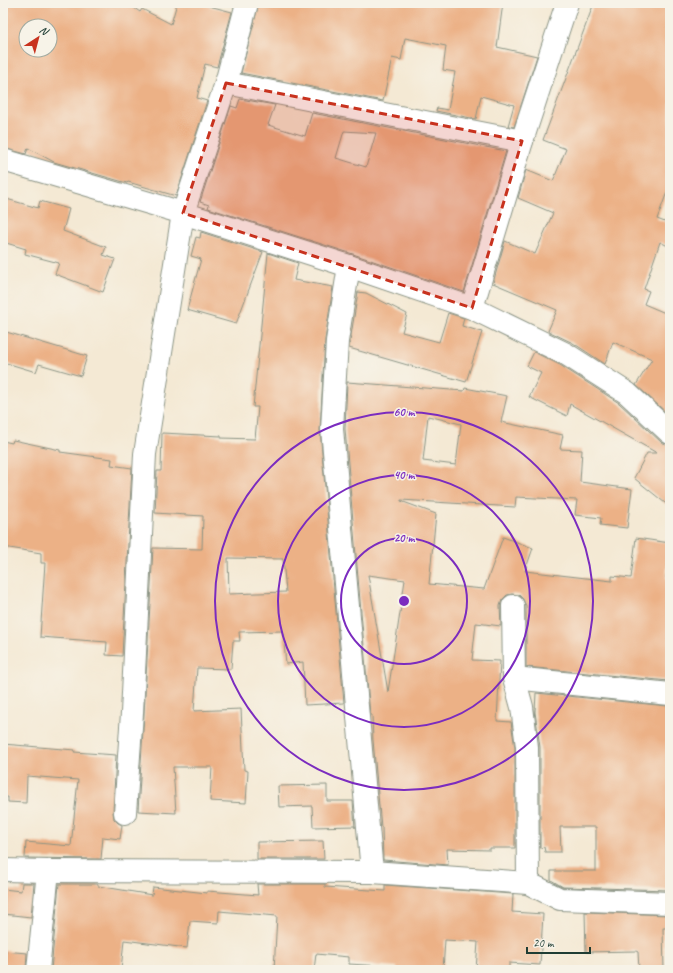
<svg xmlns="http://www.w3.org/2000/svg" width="673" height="973" font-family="Caveat,sans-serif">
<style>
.building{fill:#ecb186;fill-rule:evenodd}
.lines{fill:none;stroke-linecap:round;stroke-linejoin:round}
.minor-casing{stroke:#8a9384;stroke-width:24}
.minor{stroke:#fff;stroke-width:22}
.marked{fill:#c8321e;fill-opacity:0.2;stroke:#c8321e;stroke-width:3;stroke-dasharray:8 5;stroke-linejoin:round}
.ring{fill:none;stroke:#7b2cbf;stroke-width:2}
.centre{fill:#7b2cbf;stroke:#f7f3e8;stroke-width:2}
.ring-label{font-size:12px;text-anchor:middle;font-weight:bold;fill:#7b2cbf;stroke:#f7f3e8;stroke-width:3;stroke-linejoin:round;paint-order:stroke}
</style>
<rect width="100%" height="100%" fill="#f7f3e8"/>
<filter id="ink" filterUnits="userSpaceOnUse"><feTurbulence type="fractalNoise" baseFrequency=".025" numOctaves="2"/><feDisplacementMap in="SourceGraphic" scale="8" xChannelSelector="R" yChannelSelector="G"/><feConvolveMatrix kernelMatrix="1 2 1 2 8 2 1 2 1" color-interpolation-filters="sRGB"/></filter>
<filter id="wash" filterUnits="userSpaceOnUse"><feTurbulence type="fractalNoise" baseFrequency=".012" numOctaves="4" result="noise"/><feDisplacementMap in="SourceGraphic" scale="16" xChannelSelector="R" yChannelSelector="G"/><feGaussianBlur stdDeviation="0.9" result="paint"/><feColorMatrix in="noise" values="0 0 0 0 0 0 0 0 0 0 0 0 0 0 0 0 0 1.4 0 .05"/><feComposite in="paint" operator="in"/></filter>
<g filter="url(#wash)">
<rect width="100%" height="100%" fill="#f4e9d4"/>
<g id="blocks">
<g class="building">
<path d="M3 3H127L140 12 142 9 171 24 177 3H198L232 12 217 67 205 64 197 98 207 101 176 196 128 182 127 183 54 162 28 148 26 154 3 148ZM26 26H50V50H26Z"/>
<path d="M259 3H503L497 47 537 56 514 127 508 126 514 105 481 96 476 119 436 111 437 108 448 110 455 72 443 70 446 46 405 38 401 60 392 58 383 101 241 73Z"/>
<path d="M594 3H670V184L657 219 670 224V247L660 242 644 289 649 291 644 304 670 315V416L636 385 652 359 613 342 605 364 573 343 548 331 557 310 493 283 505 241 535 254 553 213 518 198 526 170 553 181 566 149 543 140Z"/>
<path d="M240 99 275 105 268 125 305 136 312 113 506 151 464 292 353 254 208 208 209 205 200 202 231 106 237 108ZM344 131 376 133 366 167 336 158Z"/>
<path d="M3 198 38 208 40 201 69 209 63 231 106 247 103 255 115 259 103 292 55 274 59 263 25 254 26 249 3 242Z"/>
<path d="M201 232 263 252 236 324 187 310 201 259 191 256 196 237 200 238Z"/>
<path d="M268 253 298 263 294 280 333 287 325 340 320 430 344 703 305 705 303 662 286 664 283 631 239 632 240 641H233L231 669 197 668 194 711 241 709 244 770 248 771 246 803 210 801 212 767H173L176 813 138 811 144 714 153 548 202 549 203 516 155 513 157 471H161L162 433 221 436V438L255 439 258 407H253ZM228 558 283 559 286 592 229 594Z"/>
<path d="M358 292 366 293 407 314 402 332 439 342 448 313 464 318 462 326 482 332 466 382 349 348Z"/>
<path d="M3 331 87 356 81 376 39 364 36 372 3 362Z"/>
<path d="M534 352 560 365 619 403 661 442 670 445V507L634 478 647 453H657L570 404 567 416 529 397 541 373 527 366Z"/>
<path d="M347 382 464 391 465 388 507 396 501 422 563 435 560 449 582 450 580 482 632 489 627 528 600 525 601 518 575 515 577 500 516 497 515 507 401 500V501L436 514 429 584 484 589 503 537 533 548 525 571 612 581V576L631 578 636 538 670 543 666 578 670 579 669 681 526 667V606L523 599 519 595 512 594 507 595 502 600 500 606 501 626 476 623 472 660 500 661 497 721 511 722 515 748V848H490V850L447 849 448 865 383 860 382 827H381L373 740 372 715H370L345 429ZM428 416 461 424 456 465 423 461ZM368 575 405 580 388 692Z"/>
<path d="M13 440 60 450V452L112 459 111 465 132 468 122 656 106 655 107 642 40 637 45 563H41V553L3 547V441L12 443Z"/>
<path d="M536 693 668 706 667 716H670V890L563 887 551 880V871H596V827H560L561 852H545L544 847 540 848V747L535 712Z"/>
<path d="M3 744 75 750 74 752 116 755 113 812 114 819 118 823 122 825 120 839 103 837 101 859 25 858 26 842 71 846 78 780 27 776 26 803 8 802V797H3Z"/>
<path d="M327 785V801H353L355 828V826L313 827 312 806 279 807 278 786Z"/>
<path d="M323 841 324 859H257V842Z"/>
<path d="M22 883H34L31 917 3 914V889L21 891Z"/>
<path d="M59 884H98V886L152 895 153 887 207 893V891L258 895 257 884H325V887L385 891V885L513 894 512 912 543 914 540 965 509 963V970H476L478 942 445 940 443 970H397V967L349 964V957L316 954 314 970H274L277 916 219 911 218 923 190 921 187 948 124 940 121 970H51Z"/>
<path d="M585 912 670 915V928H663L664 970H639L638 952 636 951 586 952Z"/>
<path d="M3 951 27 953 26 970H3Z"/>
</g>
</g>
</g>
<g filter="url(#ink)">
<use href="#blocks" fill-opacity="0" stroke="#8a9384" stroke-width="1"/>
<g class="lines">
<defs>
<g id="minor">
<path d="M226 83 522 141"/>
<path d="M3 160 183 213 349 266 472 308 566 354 627 393 670 433"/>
<path d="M349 266 337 341 332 429 372 872"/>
<path d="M472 308 522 141 567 3"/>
<path d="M513 606 514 678 522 707 527 747 528 883"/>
<path d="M514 678 670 694"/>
<path d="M125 813 132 713 145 454 183 213 226 83 247 3"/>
<path d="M3 870 48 871 372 872 528 883 560 899 670 903"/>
<path d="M38 970 48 871"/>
</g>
</defs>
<use href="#minor" class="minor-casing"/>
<use href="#minor" class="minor"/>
</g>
</g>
<path class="marked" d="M226 83 522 141 472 308 183 213Z"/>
<g class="ring">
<circle cx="404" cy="601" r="63"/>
<circle cx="404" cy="601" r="126"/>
<circle cx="404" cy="601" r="189"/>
</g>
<circle cx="404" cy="601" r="6" class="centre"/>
<g class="ring-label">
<text x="404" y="416">60 m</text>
<text x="404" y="479">40 m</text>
<text x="404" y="542">20 m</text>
</g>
<rect width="673" height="973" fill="none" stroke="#f7f3e8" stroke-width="16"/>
<g transform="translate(38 38) rotate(36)"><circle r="19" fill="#f7f3e8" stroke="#a1aaa0"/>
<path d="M0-3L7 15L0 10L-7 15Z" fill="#c8321e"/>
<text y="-6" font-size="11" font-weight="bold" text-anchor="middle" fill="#1f3d34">N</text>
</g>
<path d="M527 947v6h63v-6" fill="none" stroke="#1f3d34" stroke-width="2"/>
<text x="533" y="947" font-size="12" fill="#1f3d34" stroke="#f7f3e8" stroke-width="3" paint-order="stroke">20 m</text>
</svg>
